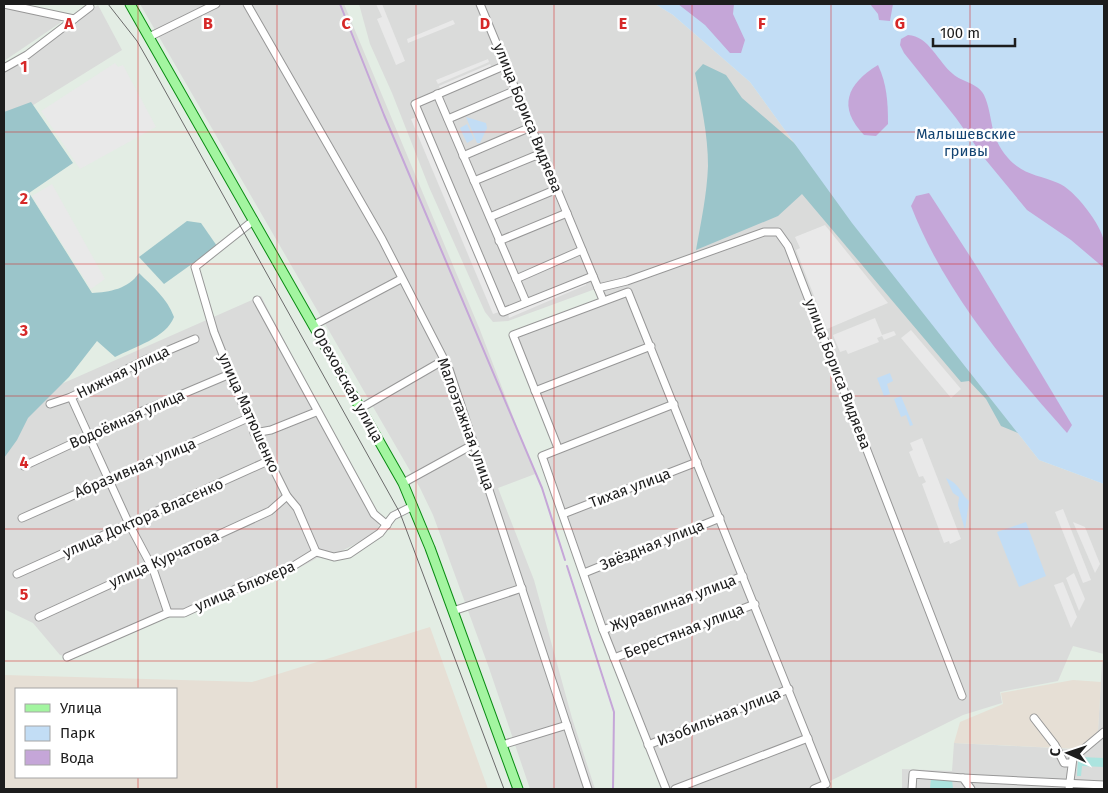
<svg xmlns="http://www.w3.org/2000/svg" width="1108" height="793" font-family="'Fira Sans',sans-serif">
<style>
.residential{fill:#dadbda}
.industrial{fill:#e6dfd5;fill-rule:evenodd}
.grass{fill:#ace4df}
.forest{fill:#9bc5ca}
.park{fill:#c2ddf5}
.parking{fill:#e9e9e9}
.water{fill:#c5a6d8}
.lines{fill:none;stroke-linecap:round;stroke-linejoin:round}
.stream{stroke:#c5a6d8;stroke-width:2}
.minor-casing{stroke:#979797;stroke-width:9}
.major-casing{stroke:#0a8b13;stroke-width:11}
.minor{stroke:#fff;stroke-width:7}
.major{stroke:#a3f5a0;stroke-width:9}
.tram{stroke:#6b6b6b;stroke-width:1}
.grid{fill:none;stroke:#d62828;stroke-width:1;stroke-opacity:0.55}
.labels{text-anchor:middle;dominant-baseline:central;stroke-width:5;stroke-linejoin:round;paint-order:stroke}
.street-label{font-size:15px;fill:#1d1d1d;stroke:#fff}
.park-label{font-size:15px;fill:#134472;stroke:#fff}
.grid-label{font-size:16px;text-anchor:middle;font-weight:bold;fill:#d62828;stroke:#fff;stroke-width:5;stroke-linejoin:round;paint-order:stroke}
</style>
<rect width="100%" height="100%" fill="#e3ede4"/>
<g class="residential">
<path d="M4 4 63 16 60 23 4 61Z"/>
<path d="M140 4H344L480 330 535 474 498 488 534 580 572 718 595 789H530L489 668 433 515 420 488Z"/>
<path d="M359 4H655L673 15 750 82 852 223 1039 460 1104 484V654L1073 646 1058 681 1000 692 1002 703 963 715 814 789H666L542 456 558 448 513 335 602 300 598 288 508 321 493 322 485 312 429 187 392 93 370 44Z"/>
<path d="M98 5 122 50 22 112 4 118V67L34 50Z"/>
<path d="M261 296 379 523 378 532 336 554 317 558 281 578 255 583 167 616 71 658 60 655 33 623 4 609V465L9 407Z"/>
<path d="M1102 662H1104V789H902V769L952 771 954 743 1074 749 1098 731Z"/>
</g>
<g class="industrial">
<path d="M430 627 488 789H4V675L252 682ZM16 689H176V777H16Z"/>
<path d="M1073 680 1101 682 1098 731 1086 746 1081 749 954 743 960 722 1003 704 1001 693Z"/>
</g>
<g class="grass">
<path d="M1080 757 1104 758V767L1082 766 1081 776H1077L1078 759Z"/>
<path d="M931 779H952L953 789H930Z"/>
</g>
<g class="forest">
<path d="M703 64 726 75 742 98 829 173 1025 436 1001 426 986 399 969 381 961 382 802 194 778 216 696 250C701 222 707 194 708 166 708 135 701 103 695 73Z"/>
<path d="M31 102 73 163 29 193 92 293C110 292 128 289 139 273 153 287 167 298 174 317 166 338 134 347 115 357L97 341 69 377 28 418 17 440 4 458V112Z"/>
<path d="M187 221 201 223 217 246 164 284 139 257Z"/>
</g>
<g class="park">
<path d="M655 4H1104V484L1039 460 852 223 750 82 673 15Z"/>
<path d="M466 117 486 123 487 128 480 143H477Z"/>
<path d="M467 124 474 139 467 143 460 128Z"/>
<path d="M890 373 893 381 887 384 890 394 884 396 877 378Z"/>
<path d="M901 396 913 425 910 426 906 415 901 417 894 399Z"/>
<path d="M946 478C960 484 960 493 969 501L965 530 958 505 959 497 953 493Z"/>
<path d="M1026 522 1046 576 1019 587 997 532Z"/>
</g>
<g class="parking">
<path d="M376 4H382L405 61 396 65 377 19 382 17Z"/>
<path d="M453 20 455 24 408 43 407 39Z"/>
<path d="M488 59 489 62 438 84 436 80Z"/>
<path d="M115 63 118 67 123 65 156 127 80 169 41 111Z"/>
<path d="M490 64 492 67 440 89 439 86Z"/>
<path d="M417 117 499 312 493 314 411 119Z"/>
<path d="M52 184 105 279 91 289 32 196Z"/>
<path d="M825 225 888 303 827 329 796 250 800 248 795 237Z"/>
<path d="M585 281 586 285 509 318 508 313Z"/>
<path d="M875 318 882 335 894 331 896 335 884 340 882 336 877 338 879 342 848 354 846 350 840 352 833 335Z"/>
<path d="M911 330 961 389 951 398 901 338Z"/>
<path d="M922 438 961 539 950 544 949 541 944 543 922 484 926 482 923 476 919 477 909 452 913 450 910 443Z"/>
<path d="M1063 509 1091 580 1083 583 1055 512Z"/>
<path d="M1073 522 1085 527 1100 564 1095 573Z"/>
<path d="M1074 573 1085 599 1079 611 1066 578Z"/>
<path d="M1063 582 1077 617 1071 628 1054 585Z"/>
</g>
<g class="water">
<path d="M678 4H734L733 14 745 40 741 53H730L705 25Z"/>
<path d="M870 4H893L890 21 879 20 878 14Z"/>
<path d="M908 35C929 36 938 62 953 74 962 82 978 83 984 95 994 117 988 135 1008 158 1023 175 1039 175 1058 183 1074 189 1102 225 1104 242 1105 250 1104 260 1104 268L1071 240 1027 210 985 159 956 118 904 53 900 45 901 39Z"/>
<path d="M878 65C887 84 888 103 888 124L876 136 864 135C837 107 847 84 878 65Z"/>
<path d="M929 193 977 267 1072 425 1067 433C1007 366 944 291 911 206L916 196Z"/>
</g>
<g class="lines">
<g class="stream">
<path d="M340 4 384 115 542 488 565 560"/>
<path d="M567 566 614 712 613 789"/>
</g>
<defs>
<g id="minor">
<path d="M4 4 74 19"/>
<path d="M247 4 382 239 449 369 588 789"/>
<path d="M480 4 603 300"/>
<path d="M149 37 216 4"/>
<path d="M506 65 415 104 503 312 593 276"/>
<path d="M4 68 27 55 90 7"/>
<path d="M437 94 526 302"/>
<path d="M448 119 516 90"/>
<path d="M463 156 531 127"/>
<path d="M474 181 542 153"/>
<path d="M490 217 557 189"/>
<path d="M254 220 195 267 214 332 248 418 287 496 297 508 316 552"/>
<path d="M499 241 567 213"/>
<path d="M516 279 582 250"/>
<path d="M598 288 627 281 764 232H778L788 246 962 696"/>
<path d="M257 300 374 514 387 525"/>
<path d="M314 325 401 279"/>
<path d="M535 391 651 346"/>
<path d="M71 397 129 524 153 569 168 613"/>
<path d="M50 404 71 397 145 360 195 339"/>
<path d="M361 408 444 360"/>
<path d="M254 433 271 430 316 412"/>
<path d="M558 448 513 335 628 292 826 784 814 789"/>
<path d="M24 466 140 412 230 374"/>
<path d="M403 483 474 444"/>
<path d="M563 514 697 462"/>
<path d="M22 518 248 418"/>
<path d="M584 573 720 518"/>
<path d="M17 574 268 461"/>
<path d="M453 611 522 588"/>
<path d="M39 617 270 511 287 496"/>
<path d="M603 630 743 576"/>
<path d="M67 657 168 613H184L253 581 277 576 316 552 334 557 349 554 380 533 393 516 413 506"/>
<path d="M614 658 755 604"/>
<path d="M1034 718 1055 745 1064 763H1071"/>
<path d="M502 745 567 725"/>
<path d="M648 745 789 689"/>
<path d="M963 778 1104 785"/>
<path d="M666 789 603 630 542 456 674 404"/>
<path d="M675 789 808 738"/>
<path d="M912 789 913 774 963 778 971 789"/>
<path d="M1069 789 1073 758 1104 732"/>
</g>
<path id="major" d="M130 4 403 483 430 548 518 789"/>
</defs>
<use href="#minor" class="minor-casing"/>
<use href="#major" class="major-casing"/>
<use href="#minor" class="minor"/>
<use href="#major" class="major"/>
<path class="tram" d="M108 4 137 41 149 62 400 513 504 789"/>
</g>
<path class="grid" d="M138 4V689M277 4V789M416 4V789M554 4V789M692 4V789M831 4V789M970 4V789M4 132H1104M4 264H1104M4 396H1104M4 529H1104M4 661H1104M138 777V789"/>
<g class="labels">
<g class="street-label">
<text transform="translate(528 118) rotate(68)">улица Бориса Видяева</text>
<text transform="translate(123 372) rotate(-26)">Нижняя улица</text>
<text transform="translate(838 374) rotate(69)">улица Бориса Видяева</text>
<text transform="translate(348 385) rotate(61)">Ореховская улица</text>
<text transform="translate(249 413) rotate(66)">улица Матюшенко</text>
<text transform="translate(127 419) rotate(-24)">Водоёмная улица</text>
<text transform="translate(466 424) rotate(70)">Малоэтажная улица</text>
<text transform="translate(135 468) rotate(-23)">Абразивная улица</text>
<text transform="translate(630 488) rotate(-21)">Тихая улица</text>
<text transform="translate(143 518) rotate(-24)">улица Доктора Власенко</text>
<text transform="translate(652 545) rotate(-22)">Звёздная улица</text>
<text transform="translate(164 559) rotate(-24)">улица Курчатова</text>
<text transform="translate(245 586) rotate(-23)">улица Блюхера</text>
<text transform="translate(673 603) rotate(-21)">Журавлиная улица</text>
<text transform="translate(684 631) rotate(-21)">Берестяная улица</text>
<text transform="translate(719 717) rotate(-22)">Изобильная улица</text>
</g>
<g class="park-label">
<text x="966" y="134">Малышевские<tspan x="966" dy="17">гривы</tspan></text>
</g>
</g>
<g class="grid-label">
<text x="69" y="29">A</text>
<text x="208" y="29">B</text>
<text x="346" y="29">C</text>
<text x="485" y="29">D</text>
<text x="623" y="29">E</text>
<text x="762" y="29">F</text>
<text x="900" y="29">G</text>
<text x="24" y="72">1</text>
<text x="24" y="204">2</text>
<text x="24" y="336">3</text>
<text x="24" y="468">4</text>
<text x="24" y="600">5</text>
</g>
<rect width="1108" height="793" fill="none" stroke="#1d1d1d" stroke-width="10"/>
<rect x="15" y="688" width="162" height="90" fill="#ffffff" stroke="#a5a5a5"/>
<rect x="25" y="704" width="25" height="8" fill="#a3f5a0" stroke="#a5a5a5"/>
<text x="60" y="713" font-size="15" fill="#1d1d1d">Улица</text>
<rect x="25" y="726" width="25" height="15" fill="#c2ddf5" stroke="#a5a5a5"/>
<text x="60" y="738" font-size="15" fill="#1d1d1d">Парк</text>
<rect x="25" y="750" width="25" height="15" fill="#c5a6d8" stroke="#a5a5a5"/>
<text x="60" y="763" font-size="15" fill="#1d1d1d">Вода</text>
<g transform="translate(1068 753) rotate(273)" stroke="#ffffff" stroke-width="4" paint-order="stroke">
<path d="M0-4L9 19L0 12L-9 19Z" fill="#1d1d1d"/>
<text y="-8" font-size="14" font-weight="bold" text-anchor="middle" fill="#1d1d1d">С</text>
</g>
<path d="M933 38v8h82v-8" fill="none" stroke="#1d1d1d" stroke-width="2.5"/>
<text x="940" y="38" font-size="15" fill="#1d1d1d" stroke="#ffffff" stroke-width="4" paint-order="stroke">100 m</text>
</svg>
